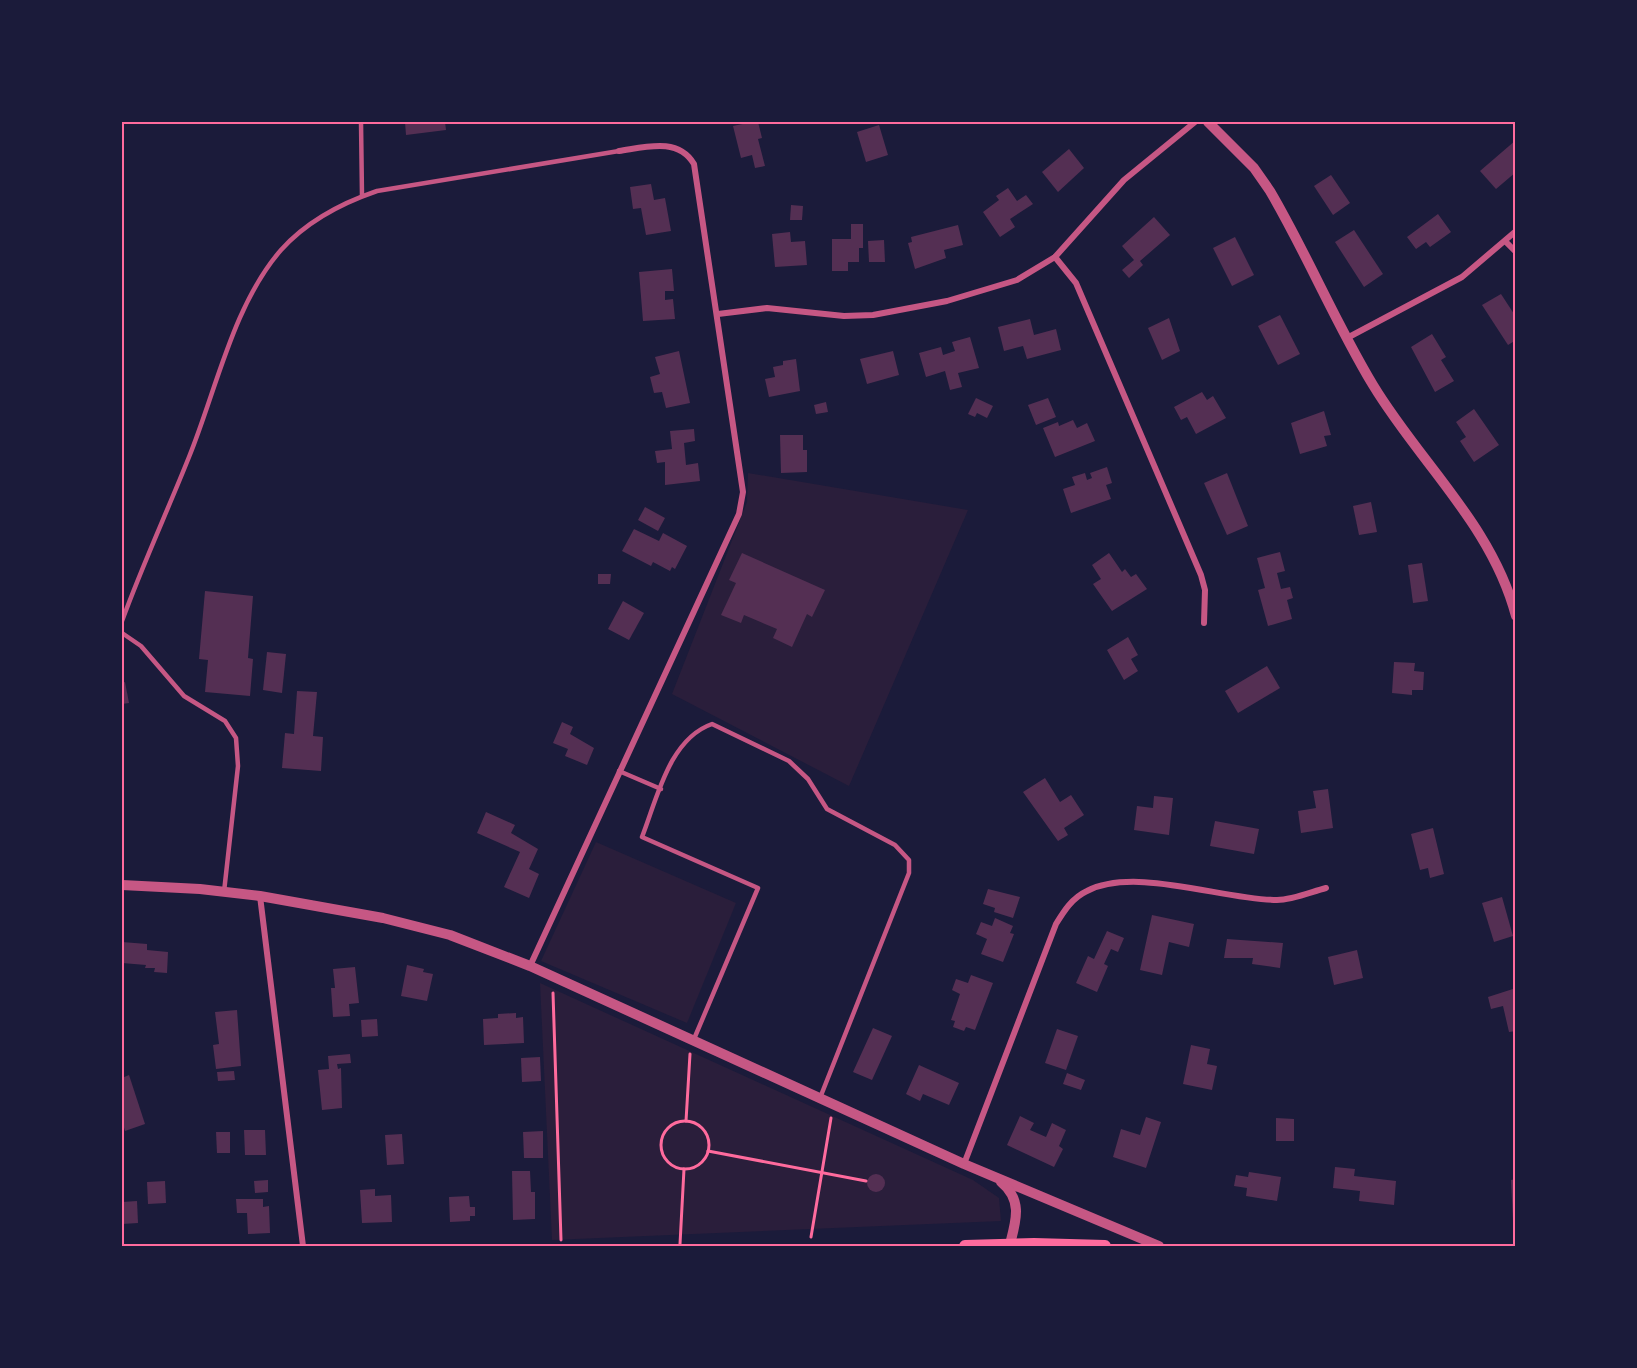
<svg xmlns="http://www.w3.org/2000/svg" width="1637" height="1368" font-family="Mulish,sans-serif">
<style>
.green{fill:#2a1e3b}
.building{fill:#542f53}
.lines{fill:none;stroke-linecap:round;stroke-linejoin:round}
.path{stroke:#ff6b9d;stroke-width:3}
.service{stroke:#c65784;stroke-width:4.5}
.minor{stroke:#c65784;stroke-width:6}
.tertiary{stroke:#c65784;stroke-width:10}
.secondary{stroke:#ff6b9d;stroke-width:12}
.neatline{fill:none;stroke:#ff6b9d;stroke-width:2}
</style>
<rect width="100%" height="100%" fill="#1b1b3a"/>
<g class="green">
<path d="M748 473 968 510 849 786 672 694 747 502Z"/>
<path d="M596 842 736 903 687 1023 541 961Z"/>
<path d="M540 983 973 1180 999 1198 1001 1221 552 1240Z"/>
</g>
<g class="building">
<path d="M405 122H445L446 130 406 135Z"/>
<path d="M752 122H758L762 138 758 139 765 166 755 168 752 155 741 158 733 126Z"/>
<path d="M879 125 888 155 866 162 857 132Z"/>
<path d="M1516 140V172L1496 189 1480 171Z"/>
<path d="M1069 149 1084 168 1058 192 1042 172Z"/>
<path d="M1331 175 1350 203 1333 215 1314 186Z"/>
<path d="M651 184 654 200 665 198 671 231 646 235 641 208 633 209 630 187Z"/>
<path d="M1008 188 1017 201 1026 195 1033 204 1010 219 1015 227 1000 237 983 212 999 200 996 196Z"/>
<path d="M791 205 803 206 802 220H790Z"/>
<path d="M1438 214 1451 232 1430 247 1426 242 1416 249 1407 237Z"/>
<path d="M1154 217 1170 235 1140 261 1143 265 1129 278 1122 270 1134 260 1122 246Z"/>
<path d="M851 224H863V248H859V262H848V271H832V239H851Z"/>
<path d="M958 225 963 245 944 250 946 258 915 269 908 243 912 242 911 237Z"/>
<path d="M1354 230 1383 274 1364 287 1335 242Z"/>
<path d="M790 232 791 242 805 241 807 265 775 267 772 234Z"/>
<path d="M1235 237 1254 275 1232 286 1213 248Z"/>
<path d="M884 240 885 262H869L868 241Z"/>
<path d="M672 269 674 291H665V300L673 299 675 319 643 321 639 272Z"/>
<path d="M1501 294 1516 317V340L1508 345 1482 305Z"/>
<path d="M1280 315 1300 354 1278 365 1258 326Z"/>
<path d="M1169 318 1180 351 1162 360 1148 328Z"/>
<path d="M1030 319 1034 335 1056 329 1061 350 1027 359 1023 346 1004 351 998 327Z"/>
<path d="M1432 334 1446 357 1441 360 1454 381 1435 392 1411 347Z"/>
<path d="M970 337 979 368 958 373 962 387 950 390 945 371 926 377 919 353 941 347 943 355 955 351 952 342Z"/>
<path d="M679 351 690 403 666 408 662 392 654 393 650 377 660 374 655 357Z"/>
<path d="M893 351 899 375 867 384 860 359Z"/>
<path d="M796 359 800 391 769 397 765 379 775 377 773 367 783 365V361Z"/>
<path d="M1202 392 1207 400 1213 396 1226 418 1196 434 1187 417 1181 420 1174 407Z"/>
<path d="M976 398 993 406 987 418 977 413 975 417 968 414Z"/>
<path d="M1048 398 1056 417 1036 425 1028 405Z"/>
<path d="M826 402 828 412 816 414 814 405Z"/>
<path d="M1474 409 1499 445 1474 462 1460 441 1466 437 1456 422Z"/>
<path d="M1324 411 1331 435 1324 436 1327 446 1300 454 1291 423Z"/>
<path d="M1073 420 1077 428 1087 423 1095 441 1055 457 1043 428 1058 422 1059 426Z"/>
<path d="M694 429 695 441 684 443 686 465 698 463 700 481 665 485V462L657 463 655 451 672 449 670 431Z"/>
<path d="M780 435H803V450H807V472L781 473Z"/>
<path d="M1107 467 1112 483 1106 485 1111 499 1071 513 1063 489 1075 485 1072 477 1085 473 1087 480 1092 478 1090 473Z"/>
<path d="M1227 473 1248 526 1227 535 1204 483Z"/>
<path d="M1371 502 1377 532 1359 535 1353 506Z"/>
<path d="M645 507 665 518 658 531 638 520Z"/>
<path d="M634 529 659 541 663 533 687 546 675 569 672 567 670 571 653 562 651 566 622 551Z"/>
<path d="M1280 552 1285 571 1277 573 1281 589 1290 587 1293 598 1287 600 1292 619 1268 626 1258 590 1265 588 1257 558Z"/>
<path d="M742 553 825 590 812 617 807 614 792 647 773 638 777 629 744 615 741 623 721 615 736 583 729 580Z"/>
<path d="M1109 553 1122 572 1125 569 1131 577 1136 574 1147 589 1112 611 1093 584 1101 579 1092 565Z"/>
<path d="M1422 563 1428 601 1413 603 1408 565Z"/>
<path d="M598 574H611L610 584H598Z"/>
<path d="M205 591 253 596 248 658 253 659 250 696 205 692 208 660 199 659Z"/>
<path d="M623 601 644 613 629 640 608 629Z"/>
<path d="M1128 637 1138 655 1131 659 1138 671 1124 680 1107 650Z"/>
<path d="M267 652 286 654 282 693 263 690Z"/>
<path d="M1394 662 1415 663 1414 671 1424 672 1423 690H1412V695L1392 693Z"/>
<path d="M1267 666 1280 688 1238 713 1225 691Z"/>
<path d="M125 682 129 703 122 704V683Z"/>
<path d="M297 691 317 692 313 736 323 737 321 771 282 768 285 733 294 734Z"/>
<path d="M562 722 573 727 570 734 594 748 587 765 565 756 568 749 553 743Z"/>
<path d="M1045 778 1060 802 1071 795 1084 815 1064 828 1068 835 1058 841 1023 792Z"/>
<path d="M1328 789 1333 828 1301 833 1298 811 1316 808 1313 791Z"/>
<path d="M1154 796 1173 798 1169 835 1134 830 1137 806 1153 808Z"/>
<path d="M486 812 515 825 511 833 538 849 529 869 539 874 529 898 504 887 520 852 477 833Z"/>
<path d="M1215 821 1259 829 1254 854 1210 846Z"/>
<path d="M1433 828 1444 874 1430 878 1428 868 1420 870 1411 834Z"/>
<path d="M988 889 1020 897 1013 918 994 912 995 908 983 904Z"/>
<path d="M1502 897 1513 936 1494 942 1482 903Z"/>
<path d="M1152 915 1194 924 1189 947 1169 942 1162 975 1140 970Z"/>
<path d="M995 918 1013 926 1010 933 1014 934 1003 962 981 954 987 939 976 934 981 922 992 926Z"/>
<path d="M1107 931 1124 938 1118 952 1111 949 1104 964 1108 966 1097 992 1076 983 1088 956 1094 959Z"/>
<path d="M1227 939 1283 943 1280 968 1252 964 1253 958H1224Z"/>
<path d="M122 942 147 944V950L168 952 167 973 154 972 155 968H145L146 965 122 963Z"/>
<path d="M1357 950 1363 978 1334 985 1328 957Z"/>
<path d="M407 965 424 969 423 972 433 974 427 1001 401 996Z"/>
<path d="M355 967 359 1003 349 1004 350 1016 333 1017 331 988H335L333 969Z"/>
<path d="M971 975 993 983 975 1030 966 1027 964 1031 953 1027 955 1021 951 1020 960 994 952 990 956 979 968 983Z"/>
<path d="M1516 988V1031L1509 1032 1503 1006 1491 1009 1488 997Z"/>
<path d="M237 1010 241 1066 216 1069 213 1045 219 1044 215 1012Z"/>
<path d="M516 1013V1018L523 1017 524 1043 484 1045 483 1019 498 1018V1014Z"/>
<path d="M377 1019 378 1036 362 1037 361 1020Z"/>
<path d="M873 1028 892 1036 872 1080 853 1072Z"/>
<path d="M1057 1029 1078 1036 1066 1070 1045 1063Z"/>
<path d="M1191 1045 1210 1049 1207 1064 1217 1066 1212 1090 1183 1084Z"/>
<path d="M350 1054 351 1063 337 1064 338 1069 341 1068 342 1108 322 1110 318 1070 329 1069 328 1056Z"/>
<path d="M540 1057 541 1081 522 1082 521 1058Z"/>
<path d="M919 1065 959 1083 949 1105 923 1094 920 1101 906 1094Z"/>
<path d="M234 1071 235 1080 218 1081 217 1072Z"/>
<path d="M1067 1073 1085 1080 1081 1090 1063 1084Z"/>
<path d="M129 1075 145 1124 125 1131 122 1121V1078Z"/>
<path d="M1020 1116 1034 1123 1030 1130 1046 1137 1052 1123 1066 1130 1059 1146 1063 1149 1054 1167 1007 1145Z"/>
<path d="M1146 1117 1161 1122 1146 1168 1113 1157 1121 1129 1140 1135Z"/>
<path d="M1276 1118 1294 1119V1141H1276Z"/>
<path d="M244 1130H265L266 1155H245Z"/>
<path d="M543 1131V1158H524L523 1132Z"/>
<path d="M216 1132H230V1153H217Z"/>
<path d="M402 1134 404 1164 387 1165 385 1135Z"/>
<path d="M1335 1167 1355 1169 1354 1176 1396 1181 1394 1205 1359 1201 1360 1191 1333 1188Z"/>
<path d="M512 1171H530L531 1192H535V1219L513 1220Z"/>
<path d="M1249 1172 1281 1177 1277 1201 1246 1196 1247 1188 1234 1186 1236 1175 1248 1177Z"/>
<circle cx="876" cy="1183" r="9"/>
<path d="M1516 1179V1221H1513L1511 1180Z"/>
<path d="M268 1180V1192L255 1193 254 1181Z"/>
<path d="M165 1181 166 1203 148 1204 147 1182Z"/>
<path d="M375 1189V1196L391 1195 392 1222 362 1223 360 1190Z"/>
<path d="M469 1196 470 1207H475V1216H470V1221L450 1222 449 1197Z"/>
<path d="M236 1199H263V1207L269 1206 270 1233 248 1234 247 1213H237Z"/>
<path d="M137 1201 138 1223 122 1224V1202Z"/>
</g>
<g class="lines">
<g class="path">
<path d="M553 993 561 1240"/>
<circle cx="685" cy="1145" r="24"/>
<path d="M686 1121 690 1054"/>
<path d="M708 1151 866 1181"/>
<path d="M811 1237 831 1118"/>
<path d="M680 1244 684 1169"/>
</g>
<g class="service">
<path d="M361 122 362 196"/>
<path d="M122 621C142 566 167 512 189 457 216 391 233 305 281 250 306 222 342 203 377 191L619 151"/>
<path d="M122 633 141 646 184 696 225 721 236 738 238 766 224 892"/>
<path d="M619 771 661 789"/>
<path d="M694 1039 758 888 642 837C657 799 669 739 712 724L789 761 808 779 827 809 895 845 909 860V873L820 1098"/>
</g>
<g class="minor">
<path d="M1505 241 1516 252"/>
<path d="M1055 257 1076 283 1201 575 1205 590 1204 623"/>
<path d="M718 314 767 308 844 316 873 315 947 301 1017 280 1055 257 1124 180 1195 122"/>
<path d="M1347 338 1462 277 1516 231"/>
<path d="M260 896 303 1246"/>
<path d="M530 966 739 514 743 492 694 164C678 137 646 147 619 151"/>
<path d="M964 1164 1056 924C1064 911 1072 898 1087 891 1135 866 1224 900 1277 900 1293 900 1311 892 1326 888"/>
</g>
<g class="tertiary">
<path d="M1208 122 1254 168 1270 191C1307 254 1335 322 1373 385 1420 463 1492 525 1516 616"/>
<path d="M122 885 200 889 260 896 383 918 450 935 530 966 964 1164 1159 1246"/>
<path d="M1001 1182C1023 1200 1016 1221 1010 1244"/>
</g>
<path class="secondary" d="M965 1246 1034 1244 1105 1246"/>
</g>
<rect width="1637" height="1368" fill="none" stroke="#1b1b3a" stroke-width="246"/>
<rect x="123" y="123" width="1391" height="1122" class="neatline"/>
</svg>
